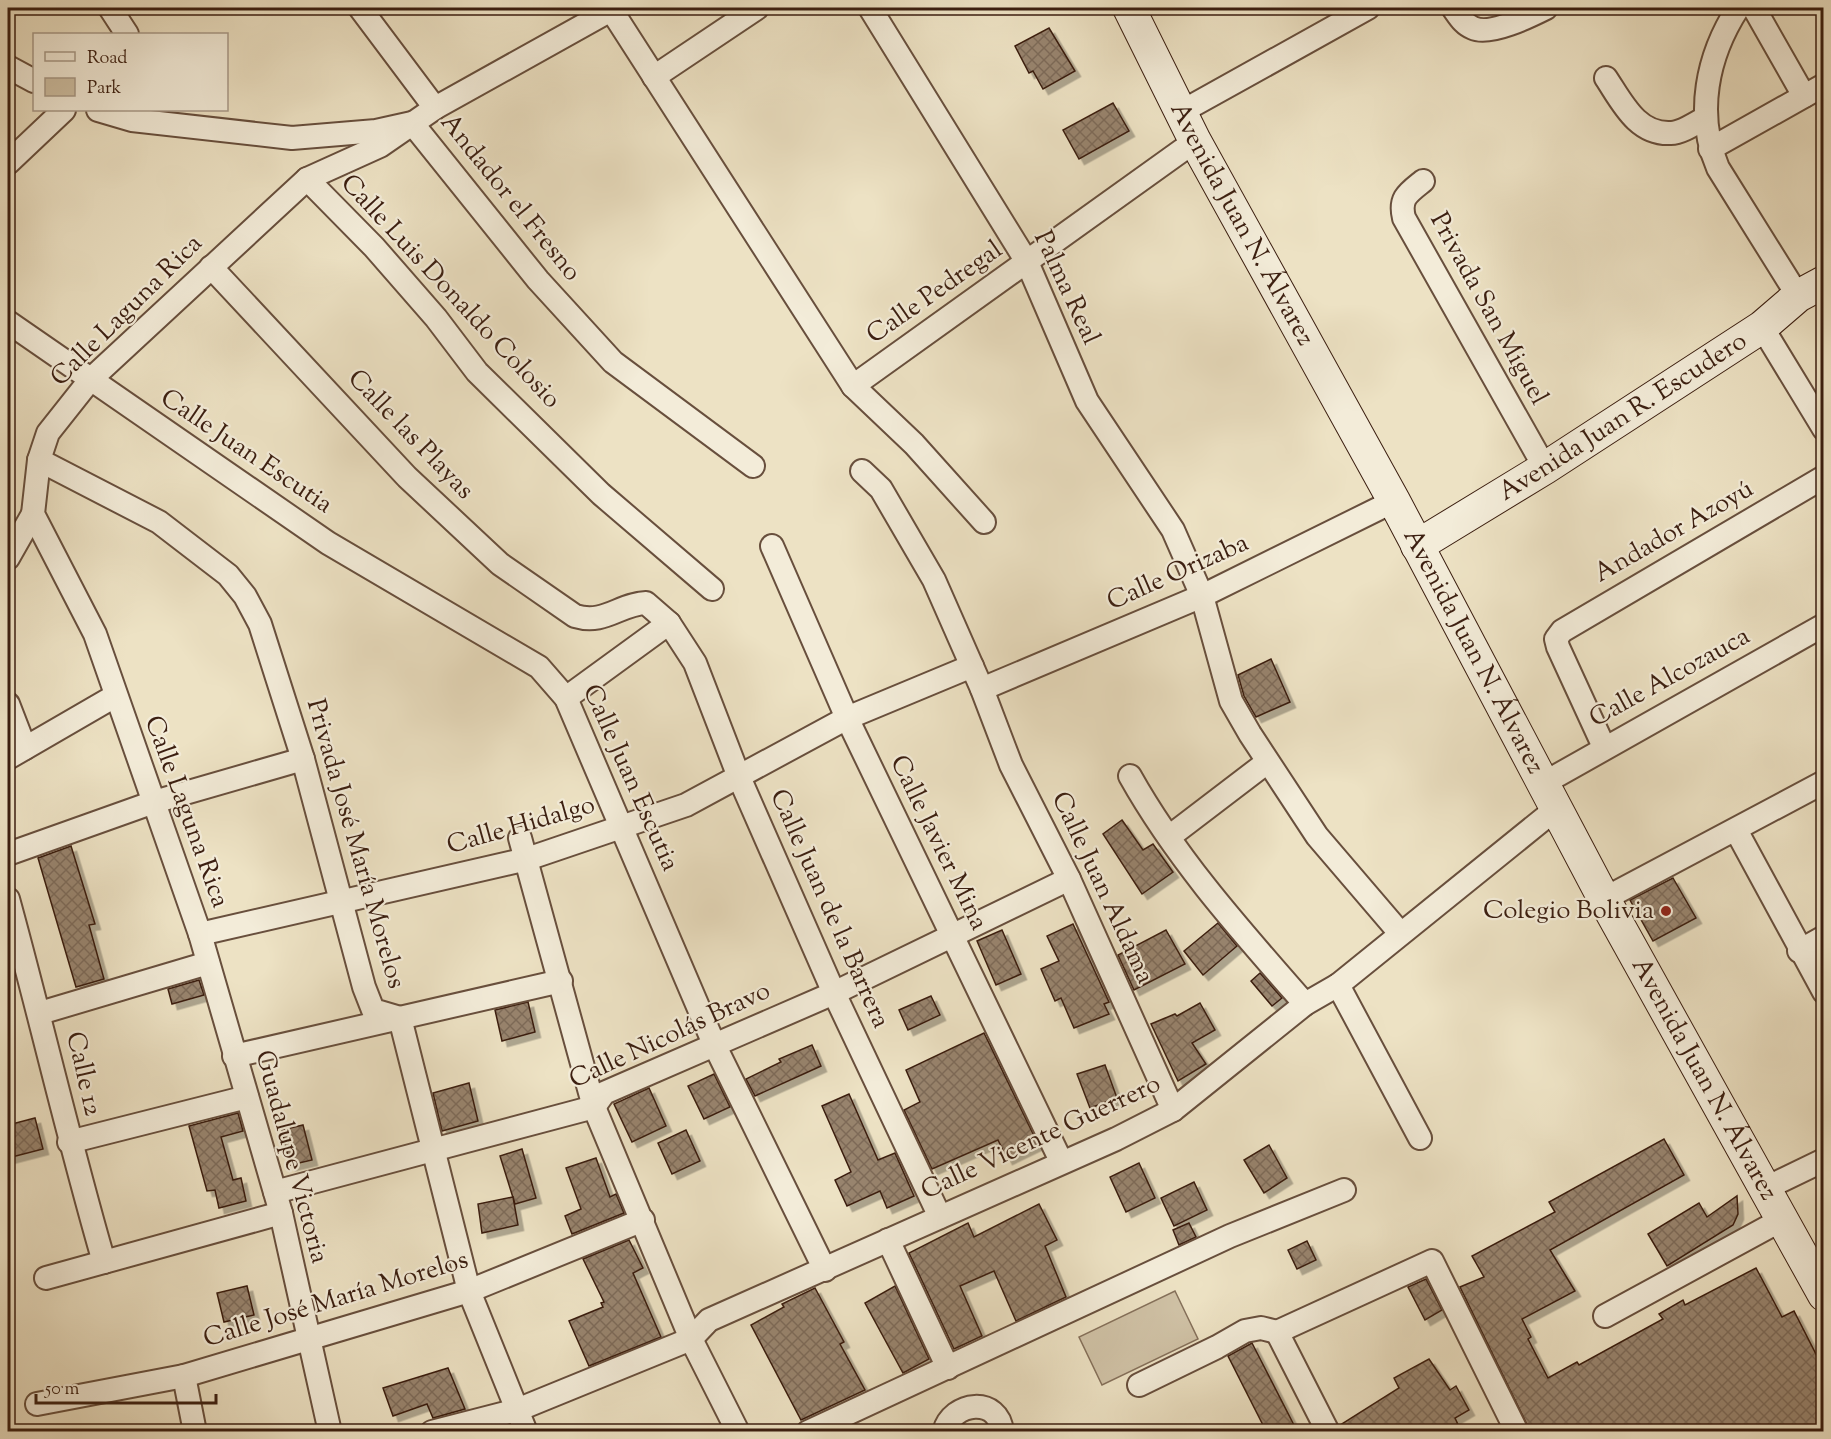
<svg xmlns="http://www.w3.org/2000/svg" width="1831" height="1439" font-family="'Sorts Mill Goudy',serif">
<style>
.park{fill:#cfc1a5;stroke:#85705a;stroke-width:1.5}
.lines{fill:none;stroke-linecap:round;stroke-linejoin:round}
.stream{stroke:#816b57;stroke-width:8}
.building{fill:url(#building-cross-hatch);stroke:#3b1e10;stroke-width:1.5;filter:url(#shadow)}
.minor-casing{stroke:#684f3d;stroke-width:26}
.secondary-casing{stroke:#3b1e10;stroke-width:34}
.minor{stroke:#f3ecd9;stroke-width:22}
.secondary{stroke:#f3ecd9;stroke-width:32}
.poi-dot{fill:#8f2418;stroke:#f3ecd9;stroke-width:2}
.labels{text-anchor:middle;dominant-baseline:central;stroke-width:4.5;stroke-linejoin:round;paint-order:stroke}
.street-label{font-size:26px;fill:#3b1e10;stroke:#f3ecd9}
.poi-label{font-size:26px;fill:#3b1e10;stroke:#f3ecd9;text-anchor:end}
</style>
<defs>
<pattern id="building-cross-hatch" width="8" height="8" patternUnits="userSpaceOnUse" patternTransform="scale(1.5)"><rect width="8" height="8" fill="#98846e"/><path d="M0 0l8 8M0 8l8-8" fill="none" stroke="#7d6b59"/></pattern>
<filter id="shadow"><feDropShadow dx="5.5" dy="5.5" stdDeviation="0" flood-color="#0004"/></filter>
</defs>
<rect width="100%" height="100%" fill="#ede2c4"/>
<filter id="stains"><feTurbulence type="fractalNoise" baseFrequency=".00333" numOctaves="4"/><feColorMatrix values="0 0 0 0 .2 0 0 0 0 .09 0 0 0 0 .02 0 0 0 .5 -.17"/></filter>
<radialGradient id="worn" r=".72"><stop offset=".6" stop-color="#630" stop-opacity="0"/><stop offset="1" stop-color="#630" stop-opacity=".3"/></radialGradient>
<path class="park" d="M1175 1291 1198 1339 1102 1385 1079 1337Z"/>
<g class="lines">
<path class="stream" d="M8 1188V1218"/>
</g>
<g class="building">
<path d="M1049 28 1075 71 1043 89 1033 71 1029 73 1015 46Z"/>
<path d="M1113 103 1129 131 1079 159 1063 130Z"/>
<path d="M1271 659 1290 702 1256 717 1244 696 1238 675Z"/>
<path d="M1122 820 1143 850 1153 844 1173 872 1142 894 1103 834Z"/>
<path d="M71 846 95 924 89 925 104 979 76 987 38 858Z"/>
<path d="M1673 878 1696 918 1653 941 1630 900Z"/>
<path d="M1218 923 1237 946 1203 975 1184 951Z"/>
<path d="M1073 924 1109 1002 1104 1004 1109 1014 1074 1028 1061 998 1055 1001 1041 969 1059 961 1047 936Z"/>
<path d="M1002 930 1021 974 996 985 977 941Z"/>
<path d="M1166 930 1185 964 1134 990 1118 955Z"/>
<path d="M1260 973 1282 998 1272 1006 1251 981Z"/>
<path d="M199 980 204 995 172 1004 168 989Z"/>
<path d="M931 996 940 1015 908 1030 899 1010Z"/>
<path d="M528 1002 535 1032 502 1041 495 1010Z"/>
<path d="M1200 1003 1215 1030 1192 1043 1206 1064 1178 1081 1151 1024 1175 1014 1177 1016Z"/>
<path d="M984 1033 1038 1144 1007 1159 998 1140 932 1169 904 1110 920 1102 906 1070Z"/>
<path d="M812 1045 821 1066 755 1096 746 1079 781 1062 779 1059Z"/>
<path d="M1105 1065 1117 1098 1090 1108 1077 1074Z"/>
<path d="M714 1074 730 1107 704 1119 688 1086Z"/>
<path d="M469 1083 478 1121 442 1131 433 1093Z"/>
<path d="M649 1088 666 1126 632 1142 614 1104Z"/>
<path d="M849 1094 878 1160 895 1153 914 1196 887 1208 880 1191 847 1206 835 1180 851 1172 822 1106Z"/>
<path d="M238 1113 243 1131 221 1137 233 1180 241 1178 246 1201 219 1208 215 1190 207 1191 189 1126Z"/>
<path d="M35 1118 43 1149 8 1158V1125Z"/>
<path d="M303 1125 312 1160 290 1165 282 1130Z"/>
<path d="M686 1130 700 1161 672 1174 658 1143Z"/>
<path d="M1664 1139 1684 1175 1550 1250 1575 1291 1522 1319 1531 1337 1528 1339 1548 1378 1577 1362 1579 1365 1663 1319 1659 1314 1683 1300 1685 1305 1756 1268 1782 1317 1794 1311 1824 1370V1431H1530L1460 1287 1484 1277 1472 1256 1555 1212 1549 1202Z"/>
<path d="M1269 1145 1287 1178 1264 1193 1244 1160Z"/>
<path d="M522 1149 536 1198 515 1204 500 1156Z"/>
<path d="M596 1158 610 1197 616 1194 624 1213 572 1234 565 1216 581 1209 566 1168Z"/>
<path d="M1139 1163 1155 1198 1126 1212 1110 1177Z"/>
<path d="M1194 1182 1207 1210 1174 1226 1161 1198Z"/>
<path d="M1737 1196 1738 1214 1733 1225 1667 1266 1648 1234 1699 1203 1707 1217Z"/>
<path d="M513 1197 518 1225 482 1233 478 1204Z"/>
<path d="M1039 1204 1057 1240 1045 1246 1066 1297 1016 1321 994 1271 960 1286 982 1336 954 1349 909 1253 968 1223 974 1237Z"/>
<path d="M1189 1223 1196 1237 1179 1245 1173 1230Z"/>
<path d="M629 1240 643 1268 633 1273 661 1337 589 1366 569 1321 603 1307 601 1303 604 1302 583 1259Z"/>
<path d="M1307 1241 1316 1260 1297 1269 1288 1250Z"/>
<path d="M1426 1279 1442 1310 1425 1320 1408 1287Z"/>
<path d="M247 1286 254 1315 224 1322 217 1293Z"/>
<path d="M895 1286 929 1359 903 1373 865 1303Z"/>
<path d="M815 1288 844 1342 840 1344 865 1390 801 1420 751 1325 784 1307 782 1304Z"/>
<path d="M1252 1343 1297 1431H1266L1228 1356Z"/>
<path d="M1429 1359 1450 1390 1456 1386 1469 1410 1455 1418 1461 1431H1341L1340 1425 1399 1388 1394 1378Z"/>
<path d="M448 1368 465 1409 433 1418 427 1404 393 1416 383 1388Z"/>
</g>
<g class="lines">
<defs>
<g id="minor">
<path d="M110 8 127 34"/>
<path d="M360 8 435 108"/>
<path d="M610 8 853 386 914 444 984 522"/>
<path d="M870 8 1027 262 1087 401 1173 530 1202 596 1231 701 1250 734 1317 836 1400 933"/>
<path d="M1453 8C1459 16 1463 24 1473 28 1490 36 1530 16 1546 8"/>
<path d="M1738 8C1707 56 1695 114 1718 168L1798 296"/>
<path d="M1754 8 1804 96"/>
<path d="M8 67 34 81"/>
<path d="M654 77 757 8"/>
<path d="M1606 78C1622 102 1637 135 1671 133 1681 133 1696 123 1705 118"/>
<path d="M98 110 132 120 292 138 376 131 412 123 538 280 613 362 753 466"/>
<path d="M1181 112 1368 8"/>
<path d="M1710 149 1824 85"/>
<path d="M8 163 64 110"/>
<path d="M307 179 374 247 436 318 477 372 601 494 712 589"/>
<path d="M1423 181C1408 193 1399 198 1404 218L1545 468"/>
<path d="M211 267 407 477 500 564 575 616C605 625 619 604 646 603L669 623 695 663 739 777 834 993 940 1217"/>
<path d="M8 322 328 543 539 667 566 698 714 1044 825 1270"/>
<path d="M1762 327 1824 429"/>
<path d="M853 386 1195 141"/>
<path d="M39 460 159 522 228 575 245 596 260 624 303 759 364 987 373 1010 400 1018 469 1291 526 1432"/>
<path d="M862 471 881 489 934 580 982 689 1011 765 1069 879 1173 1110"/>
<path d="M772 546 847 718 1061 1161"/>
<path d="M8 558 33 514"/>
<path d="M982 689 1202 596 1394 501"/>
<path d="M566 698 669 623"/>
<path d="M8 704 25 748"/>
<path d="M1604 747 1558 647 1556 639 1562 631 1824 477"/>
<path d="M8 758 115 696"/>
<path d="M1130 776C1177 860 1242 932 1305 1004"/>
<path d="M1544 783 1824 625"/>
<path d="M1736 830 1824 992"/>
<path d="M1169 837 1266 763"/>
<path d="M520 838 594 1107 691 1339 738 1432"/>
<path d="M8 854 154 802 303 759"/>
<path d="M8 899C41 1019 69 1142 104 1262"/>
<path d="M1604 899 1824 782"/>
<path d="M200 934 527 859 686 805 847 718 972 666"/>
<path d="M1799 951 1824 937"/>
<path d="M1338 985 1420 1138"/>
<path d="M40 1013 208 963"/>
<path d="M234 1056 561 981"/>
<path d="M69 1142 247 1097"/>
<path d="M1766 1188 1824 1160"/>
<path d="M275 1192 594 1107 604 1093 834 993 1069 879"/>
<path d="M888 1240 948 1368"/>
<path d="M46 1278 281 1213"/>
<path d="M1605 1316 1783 1219"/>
<path d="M1277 1332 1432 1261 1517 1432"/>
<path d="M1277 1332 1328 1432"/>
<path d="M184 1376 195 1432"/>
<path d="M1139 1385 1217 1347 1245 1331 1261 1328 1277 1332"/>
<path d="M37 1404 184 1376 469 1291 643 1220"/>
<path d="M330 1432 281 1213 200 934 95 634 33 514 39 460 48 433 90 380 307 179 380 146 435 108 611 10"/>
<path d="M432 1432 517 1410 691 1339 709 1320 1116 1139 1173 1110 1305 1004 1338 985 1557 808"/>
<path d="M808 1432 1230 1236 1344 1190"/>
<path d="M944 1432C952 1401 999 1396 1002 1432"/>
</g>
<g id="secondary">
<path id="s1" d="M1129 8 1195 141 1394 501 1604 899 1824 1295"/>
<path id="s2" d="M1417 546 1545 468 1762 327 1798 296 1824 282"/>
</g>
</defs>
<use href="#minor" class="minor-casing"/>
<use href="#secondary" class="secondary-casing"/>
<use href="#minor" class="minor"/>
<use href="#secondary" class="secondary"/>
</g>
<circle class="poi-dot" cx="1666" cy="911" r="6"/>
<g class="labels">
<g class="street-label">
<text transform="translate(510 198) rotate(51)">Andador el Fresno</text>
<text stroke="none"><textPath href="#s1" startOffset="244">Avenida Juan N. Álvarez</textPath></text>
<text transform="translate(1066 288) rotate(65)">Palma Real</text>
<text transform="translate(450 292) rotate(47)">Calle Luis Donaldo Colosio</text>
<text transform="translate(935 293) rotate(-35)">Calle Pedregal</text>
<text transform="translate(1488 309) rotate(61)">Privada San Miguel</text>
<text transform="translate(127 311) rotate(-45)">Calle Laguna Rica</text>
<text stroke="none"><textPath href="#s2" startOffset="243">Avenida Juan R. Escudero</textPath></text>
<text transform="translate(410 435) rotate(46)">Calle las Playas</text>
<text transform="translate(246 452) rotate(34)">Calle Juan Escutia</text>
<text transform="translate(1674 532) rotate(-30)">Andador Azoyú</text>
<text transform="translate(1178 573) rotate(-24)">Calle Orizaba</text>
<text stroke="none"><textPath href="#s1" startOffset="730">Avenida Juan N. Álvarez</textPath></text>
<text transform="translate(1670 678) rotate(-29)">Calle Alcozauca</text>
<text transform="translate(630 778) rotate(66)">Calle Juan Escutia</text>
<text transform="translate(186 812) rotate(70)">Calle Laguna Rica</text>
<text transform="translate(521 826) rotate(-16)">Calle Hidalgo</text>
<text transform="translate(938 843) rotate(64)">Calle Javier Mina</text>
<text transform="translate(355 844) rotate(74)">Privada José María Morelos</text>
<text transform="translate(1102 888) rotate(65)">Calle Juan Aldama</text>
<text transform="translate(829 909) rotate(66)">Calle Juan de la Barrera</text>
<text transform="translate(670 1036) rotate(-25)">Calle Nicolás Bravo</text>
<text transform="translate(83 1074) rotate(77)">Calle 12</text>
<text stroke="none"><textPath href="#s1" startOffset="1216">Avenida Juan N. Álvarez</textPath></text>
<text transform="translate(1041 1138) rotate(-25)">Calle Vicente Guerrero</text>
<text transform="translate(291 1157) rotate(75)">Guadalupe Victoria</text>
<text transform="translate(336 1300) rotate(-17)">Calle José María Morelos</text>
</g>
<g class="poi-label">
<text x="1654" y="911">Colegio Bolivia</text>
</g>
</g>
<rect width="1831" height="1439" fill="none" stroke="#ede2c4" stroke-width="30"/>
<rect x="9" y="9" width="1813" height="1421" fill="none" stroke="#3b1e10" stroke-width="3"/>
<rect x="15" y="15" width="1801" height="1409" fill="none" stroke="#3b1e10" stroke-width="1.5"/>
<rect x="33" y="33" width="195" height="78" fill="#f3ecd9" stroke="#a99a89" stroke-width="1.5"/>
<rect x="45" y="52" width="30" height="9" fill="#f3ecd9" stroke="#a99a89" stroke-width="1.5"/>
<text x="87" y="63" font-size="18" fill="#3b1e10">Road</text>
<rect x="45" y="78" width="30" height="18" fill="#cfc1a5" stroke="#a99a89" stroke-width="1.5"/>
<text x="87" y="93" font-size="18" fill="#3b1e10">Park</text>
<path d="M36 1394v9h180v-9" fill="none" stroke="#3b1e10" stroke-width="3"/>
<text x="45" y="1394" font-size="18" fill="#3b1e10" stroke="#f3ecd9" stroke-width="4.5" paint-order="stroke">50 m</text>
<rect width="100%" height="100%" filter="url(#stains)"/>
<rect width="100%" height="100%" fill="url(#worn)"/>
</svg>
